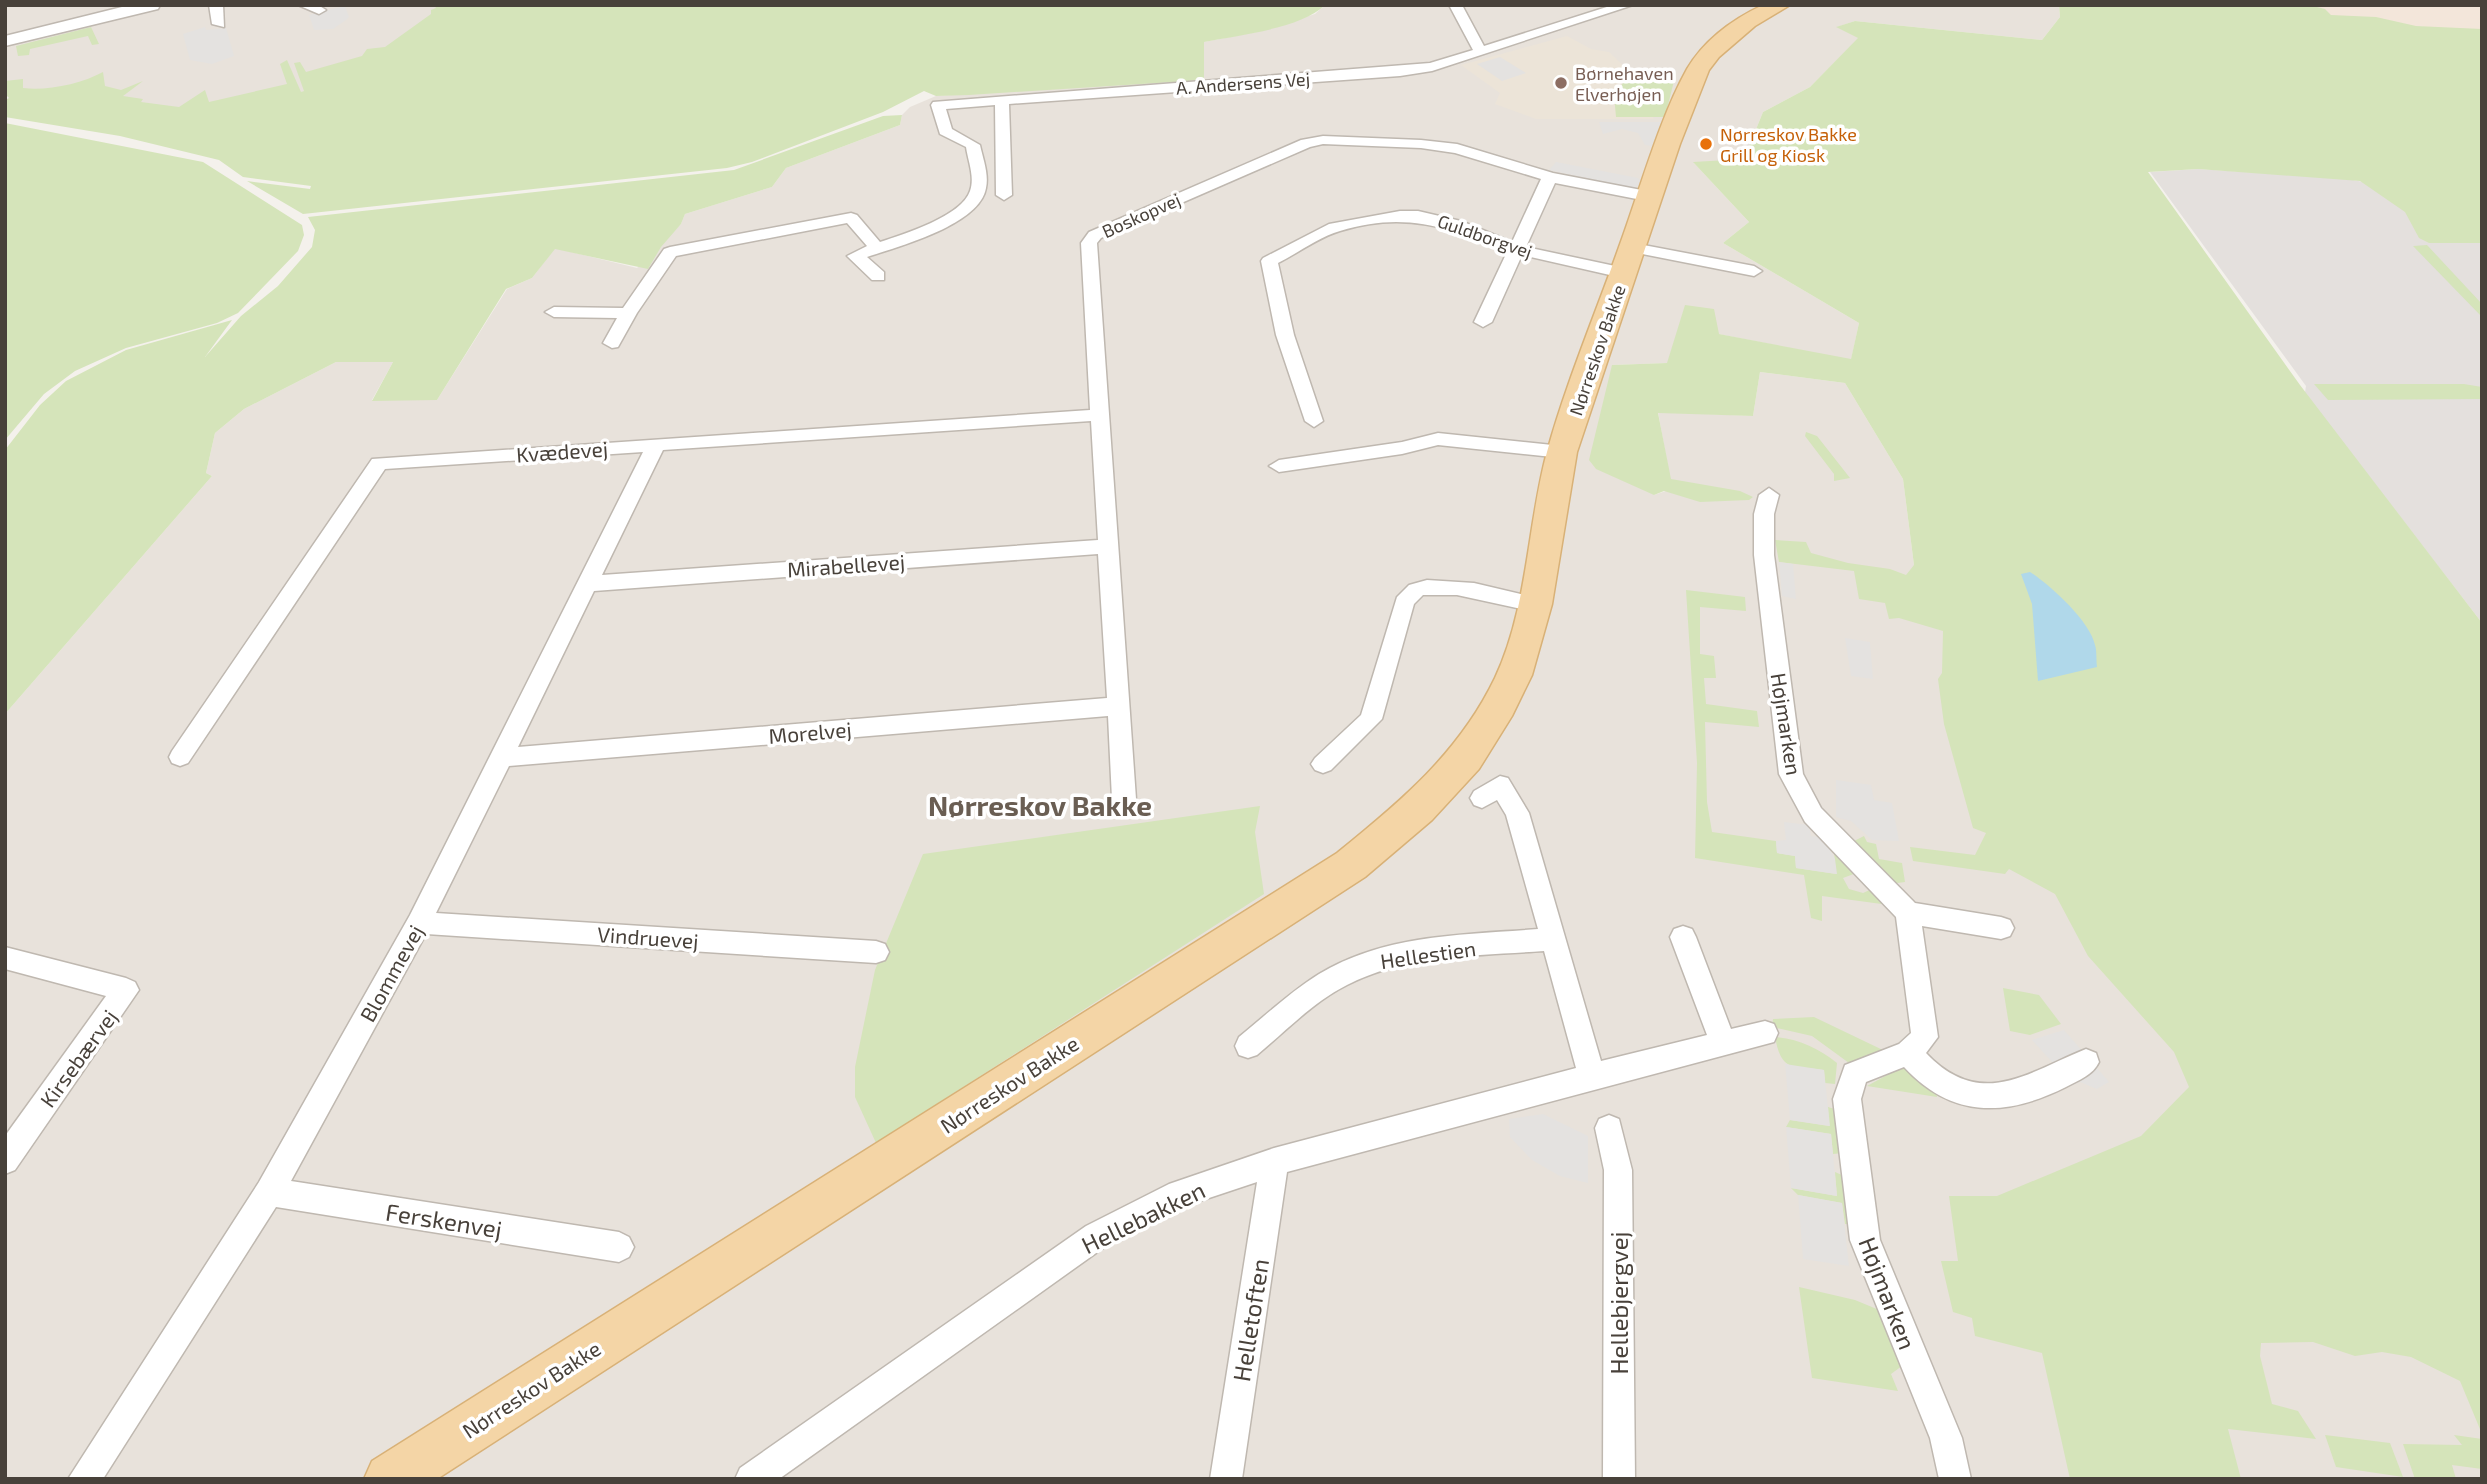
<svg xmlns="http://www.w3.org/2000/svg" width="2487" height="1484" font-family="'Exo 2',sans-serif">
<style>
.residential{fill:#e8e2db}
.commercial{fill:#f3e6da}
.industrial{fill:#e4e0dd}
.education{fill:#ece4d8}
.green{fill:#d5e4ba}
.parking{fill:#e4e2e0}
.water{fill:#b0d8ea}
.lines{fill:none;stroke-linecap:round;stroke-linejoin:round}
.minor-casing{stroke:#bfb8b0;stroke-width:3}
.tertiary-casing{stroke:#bfb8b0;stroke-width:3}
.primary-casing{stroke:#d8b177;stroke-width:3}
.minor{fill:#fff;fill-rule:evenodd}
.tertiary{fill:#fff;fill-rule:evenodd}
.primary{fill:#f4d5a6;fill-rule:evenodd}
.education-dot{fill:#8d6e63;stroke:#fff;stroke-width:2.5}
.food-dot{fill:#e8710a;stroke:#fff;stroke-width:2.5}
.labels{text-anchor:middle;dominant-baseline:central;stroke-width:7;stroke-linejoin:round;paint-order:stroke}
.far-education-label{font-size:18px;fill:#785e54;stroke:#fff;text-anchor:start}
.far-street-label{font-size:18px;fill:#48413a;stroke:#fff}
.far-food-label{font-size:18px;fill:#c56008;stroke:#fff;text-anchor:start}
.street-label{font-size:21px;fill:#48413a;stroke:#fff}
.near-street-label{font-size:24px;fill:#48413a;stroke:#fff}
.district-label{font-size:28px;font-weight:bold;fill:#6a5e53;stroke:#fff}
</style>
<rect width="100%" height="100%" fill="#f4f1ec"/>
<g class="residential">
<path d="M5 5H489L310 90 220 112 166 118 5 88Z"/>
<path d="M1325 5H2059L2060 17 2042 40 1855 21 1837 27 1859 38 1810 87 1763 112 1744 159 1694 163 1749 222 1723 243 1859 323 1851 360 1718 334 1667 363 1612 365 1654 495 1672 489 1658 412 1753 416 1760 372 1845 383 1903 479 1914 565 1943 630 2482 1355V1479H5V714L212 476 206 473 215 433 244 409 336 362H393L372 400H437L507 289 532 278 555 248 637 268 681 224 685 214 772 187 786 168 900 125 902 115 910 107 936 96 1204 79V42L1261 31 1315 14Z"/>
</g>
<path class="commercial" d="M2121 5H2482V31Z"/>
<path class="industrial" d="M2198 169 2342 178 2482 204V623L2345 445 2303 405 2306 386 2150 172Z"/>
<path class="education" d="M1567 36 1591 49 1609 52 1631 73 1654 119H1536L1495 104 1500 93 1461 65Z"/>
<g class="green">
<path d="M434 5H1325C1300 29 1238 35 1204 42V80L969 95 936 96 924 91 883 112 752 162 727 168 303 214 247 181 310 189 311 186 243 177 219 160 120 136 5 117V100L9 98 5 94V81L23 79V88C47 91 81 84 103 72L105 86 121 90 143 81 123 96 143 99 141 102 179 107 205 90 209 102 287 84 280 64 287 60 301 92 304 91 294 63 300 62 306 72 362 56 367 49 385 47 431 14V10L436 8Z"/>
<path d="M2059 5H2309L2325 9 2331 15 2376 17 2416 26 2482 29V243H2429L2419 238 2405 212 2360 181 2198 169 2148 172 2300 385 2482 623V1434L2460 1381 2411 1357 2382 1352 2355 1356 2313 1342 2261 1343 2260 1356 2272 1404 2298 1411 2316 1439 2228 1429 2241 1479H2070L2042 1353 1975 1336 1972 1318 1953 1312 1941 1261H1958L1949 1196H1997L2141 1136 2189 1087 2174 1052 2088 956 2055 894 2009 869 2005 874 1913 861 1910 847 1975 855 1986 833 1973 828 1944 724 1938 679 1942 673 1943 631 1899 618 1889 619 1885 603 1859 599 1854 571 1779 562 1775 540 1806 542 1811 553 1848 563 1890 569 1906 575 1914 565 1903 479 1845 383 1760 372 1753 416 1658 413 1671 479 1740 491 1753 497 1749 500 1700 502 1664 491 1654 495 1596 469 1589 460 1612 365 1667 363 1685 305 1714 309 1719 334 1851 359 1859 323 1723 243 1749 222 1693 162 1744 159 1763 112 1810 87 1858 38 1836 27 1855 21 2042 40 2060 17Z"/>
<path d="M91 27 99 44 92 45 88 36 30 49 29 55 18 56 16 46Z"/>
<path d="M1632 71 1676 73 1665 117H1616L1614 95Z"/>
<path d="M902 115 900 125 786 168 772 187 685 214 681 224 661 247 648 269 555 249 532 278 506 289 437 400 372 401 393 362H336L244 409 215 433 206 473 212 476 5 714V450L40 405 66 381 126 350 232 320 205 357 241 316 278 286 312 247 315 230 308 217 734 170 883 116Z"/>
<path d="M5 123 203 162 302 225 304 235 298 251 238 313 217 323 126 348 75 371 44 394 5 440Z"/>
<path d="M2427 245 2482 304V317L2413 246Z"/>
<path d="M2314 384H2464L2482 387V399L2328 400Z"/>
<path d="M1806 432 1817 436 1850 478 1834 481V474L1805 436Z"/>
<path d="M1686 590 1745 597 1746 611 1700 607V654L1714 656 1716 678H1704L1706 704 1757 711 1759 727 1705 722 1707 802 1712 832 1776 841 1777 853 1795 856 1796 868 1836 874 1834 852 1859 872 1843 878 1849 889 1863 893 1874 888 1889 905 1822 896V921L1811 918 1804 875 1695 858 1697 763Z"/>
<path d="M1260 806 1255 832 1264 894 876 1143 855 1097V1067L875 970 923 854Z"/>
<path d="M1864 836 1867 842 1876 844 1879 859 1902 863 1905 882 1890 884 1854 845V841Z"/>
<path d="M2003 988 2039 995 2061 1024 2030 1035 2010 1031Z"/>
<path d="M1814 1017 1887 1052 1849 1063 1812 1036 1772 1027 1773 1019Z"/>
<path d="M1775 1037C1799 1039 1818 1048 1837 1063L1835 1084 1825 1083 1824 1070C1791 1065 1782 1073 1775 1037Z"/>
<path d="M1900 1068H1915L1935 1085 1937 1097 1867 1086Z"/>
<path d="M1828 1107 1838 1110 1843 1153 1833 1154 1831 1134 1786 1127 1790 1120 1829 1126Z"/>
<path d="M1835 1172 1844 1176 1850 1224H1845L1842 1203 1798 1195 1791 1188 1837 1196Z"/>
<path d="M1799 1287 1855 1300 1884 1312 1906 1363 1891 1374 1898 1391 1812 1378Z"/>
<path d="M2325 1435 2390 1443 2403 1477 2336 1467Z"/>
<path d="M2454 1435 2482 1439V1469L2452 1465 2456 1479H2415L2403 1444 2462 1445Z"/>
</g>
<g class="parking">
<path d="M345 6 349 17 346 20 333 29 314 30 309 15Z"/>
<path d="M205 27 206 30 226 28 234 56 212 64 190 60 183 34Z"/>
<path d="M1500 57 1526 73 1502 81 1477 64Z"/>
<path d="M1599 122H1661L1652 146 1645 145 1638 133 1622 129 1603 134Z"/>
<path d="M1556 162 1638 178 1642 183 1635 188 1549 170Z"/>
<path d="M1779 562 1793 564 1796 599 1782 596Z"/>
<path d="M1845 638 1870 642 1873 679 1851 676Z"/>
<path d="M1836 780 1871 785 1874 800 1892 803 1899 841 1872 840 1851 821 1836 817Z"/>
<path d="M1784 822 1809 825 1811 836 1823 838 1835 859 1837 874 1796 868 1795 856 1777 853 1776 841 1786 840Z"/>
<path d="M2064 1030 2109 1082 2097 1089 2080 1082 2073 1085 2032 1040Z"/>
<path d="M1785 1064 1824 1070 1830 1126 1790 1120Z"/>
<path d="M1543 1114 1588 1136V1183L1560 1176 1532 1160 1510 1137 1509 1119Z"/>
<path d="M1786 1127 1831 1134 1837 1196 1791 1188Z"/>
<path d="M1798 1195 1842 1203 1849 1266 1803 1259Z"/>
</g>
<path class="water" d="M2030 572C2050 585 2090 621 2095 645 2097 651 2096 659 2097 667L2038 681 2032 604 2021 574Z"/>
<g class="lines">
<defs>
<g id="minor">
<path d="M209 5H223L224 27 212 24Z"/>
<path d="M298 5H318L326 10 319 14Z"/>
<path d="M1449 5H1462L1484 46 1613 5H1633L1432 71 1400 76 1009 104 1012 195 1004 200 996 195 995 105 946 109 952 129 980 145C983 159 989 174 986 188 980 225 897 247 867 257L884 272V280H872L847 256 867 246 847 223 676 256 637 313 618 347 612 348 603 343 617 318 554 317 545 312 554 307 623 308 664 249 670 247 851 213 857 215 880 242C904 234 962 216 970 191 975 177 968 161 966 147L940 134 931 105 933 102 1430 63 1473 50Z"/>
<path d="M1323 136 1421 140 1457 144 1553 173 1652 192 1660 197 1652 202 1555 183 1526 247 1629 269 1631 273 1623 278 1522 255 1492 322 1483 327 1474 322 1507 252C1448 227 1405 211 1340 231 1319 237 1298 253 1278 263L1294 335 1323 421 1314 427 1305 421 1276 335 1261 261 1263 258 1329 224 1400 211H1418L1461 221 1512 242 1541 179 1455 153 1421 148 1323 144 1310 147 1101 238 1097 243 1136 799 1132 806 1124 809 1116 806 1112 799 1108 716 509 766 436 913 876 941 885 944 889 952 885 960 876 963 426 934 291 1181 619 1232 629 1237 634 1247 629 1257 619 1262 276 1207 103 1479H68L259 1182 410 915 643 452 385 469 188 763 180 766 172 763 169 757 172 751 372 459 1090 410 1081 243 1089 232 1301 140ZM1091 421 1098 540 602 575 663 450ZM1098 554 1107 698 518 747 594 591Z"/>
<path d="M1633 243 1754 266 1762 271 1754 276 1627 251V245Z"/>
<path d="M1438 433 1562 446 1571 452 1562 458 1438 445 1402 454 1279 472 1269 466 1279 460 1402 442Z"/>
<path d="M1769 488 1779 495 1774 514V555L1803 774 1821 808 1915 903 2001 917 2010 920 2014 928 2010 936 2001 939 1922 926 1938 1037 1926 1053C1981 1111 2028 1072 2086 1049L2096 1053 2099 1062C2093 1075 2079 1080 2066 1087 2006 1117 1952 1119 1904 1067L1866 1082 1861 1099 1880 1240 1962 1438 1971 1479H1939L1930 1438 1850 1240 1833 1099 1845 1065 1899 1044 1911 1033 1896 917 1805 822 1779 774 1754 555V514L1759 495Z"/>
<path d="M1427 580 1474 583 1542 599 1545 604 1542 609 1535 612 1457 595H1423L1414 604 1382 719 1331 770 1323 773 1315 770 1311 764 1315 758 1361 715 1397 597 1409 585Z"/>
<path d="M1500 776 1508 778 1529 813 1601 1061 1707 1035 1670 937 1674 929 1683 926 1692 929 1696 937 1731 1029 1765 1021 1774 1024 1778 1033 1774 1042 1287 1172 1242 1479H1210L1257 1182 1185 1206 1106 1246 779 1479H735L740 1468 1086 1226 1169 1184 1274 1148 1576 1068 1544 951C1478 956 1407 954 1347 985 1313 1002 1286 1031 1257 1055L1248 1058 1239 1055 1235 1046 1239 1037C1265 1016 1290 992 1319 974 1385 934 1463 935 1538 929L1506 815 1497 800 1482 808 1474 805 1470 798 1474 791Z"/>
<path d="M5 947 126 978 135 982 139 990 15 1170 5 1174V1136L106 996 5 969Z"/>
<path d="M1609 1115 1619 1119 1632 1170 1635 1479H1603L1604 1170 1595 1128 1599 1119Z"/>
</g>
<path id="tertiary" d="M130 5H160L158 9 5 46V36Z"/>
<path id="primary" d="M1763 5H1790L1755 26 1719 57 1709 70 1680 144 1577 452 1552 604 1532 675 1512 716 1479 769 1432 820 1365 877 437 1479H364L372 1461 1337 853C1400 802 1459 753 1495 678 1528 608 1527 526 1547 452 1566 383 1595 315 1619 247 1639 193 1659 119 1687 69 1704 40 1733 19 1763 5Z"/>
</defs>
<use href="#minor" class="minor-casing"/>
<use href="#tertiary" class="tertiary-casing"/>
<use href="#primary" class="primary-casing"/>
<use href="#minor" class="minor"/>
<use href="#tertiary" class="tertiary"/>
<use href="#primary" class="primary"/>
</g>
<circle class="education-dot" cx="1561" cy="83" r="7"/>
<circle class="food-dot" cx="1706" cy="144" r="7"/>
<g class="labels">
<g class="far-education-label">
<text x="1575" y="73">Børnehaven<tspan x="1575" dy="21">Elverhøjen</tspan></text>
</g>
<g class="far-street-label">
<text transform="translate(1243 83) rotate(-4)">A. Andersens Vej</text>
<text transform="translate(1141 215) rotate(-24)">Boskopvej</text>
<text transform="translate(1485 236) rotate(19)">Guldborgvej</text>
<text transform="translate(1597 350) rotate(-71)">Nørreskov Bakke</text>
</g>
<g class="far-food-label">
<text x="1720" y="134">Nørreskov Bakke<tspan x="1720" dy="21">Grill og Kiosk</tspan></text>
</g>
<g class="street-label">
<text transform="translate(562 451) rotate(-4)">Kvædevej</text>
<text transform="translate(846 565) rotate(-4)">Mirabellevej</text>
<text transform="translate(1787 724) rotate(81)">Højmarken</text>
<text transform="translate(810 732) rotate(-5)">Morelvej</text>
<text transform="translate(648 937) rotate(4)">Vindruevej</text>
<text transform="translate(1428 954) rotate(-8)">Hellestien</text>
<text transform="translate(391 973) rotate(-61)">Blommevej</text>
<text transform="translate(78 1058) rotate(-54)">Kirsebærvej</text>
<text transform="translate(1009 1084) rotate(-33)">Nørreskov Bakke</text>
<text transform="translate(531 1389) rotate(-33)">Nørreskov Bakke</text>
</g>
<g class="near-street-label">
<text transform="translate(1143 1217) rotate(-26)">Hellebakken</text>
<text transform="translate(444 1220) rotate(9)">Ferskenvej</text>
<text transform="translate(1888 1293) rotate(69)">Højmarken</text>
<text transform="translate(1618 1303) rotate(-90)">Hellebjergvej</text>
<text transform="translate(1250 1320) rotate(-81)">Helletoften</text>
</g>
<g class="district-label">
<text x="1040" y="805">Nørreskov Bakke</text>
</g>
</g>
<rect width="2487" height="1484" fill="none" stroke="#48413a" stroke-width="14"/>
</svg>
